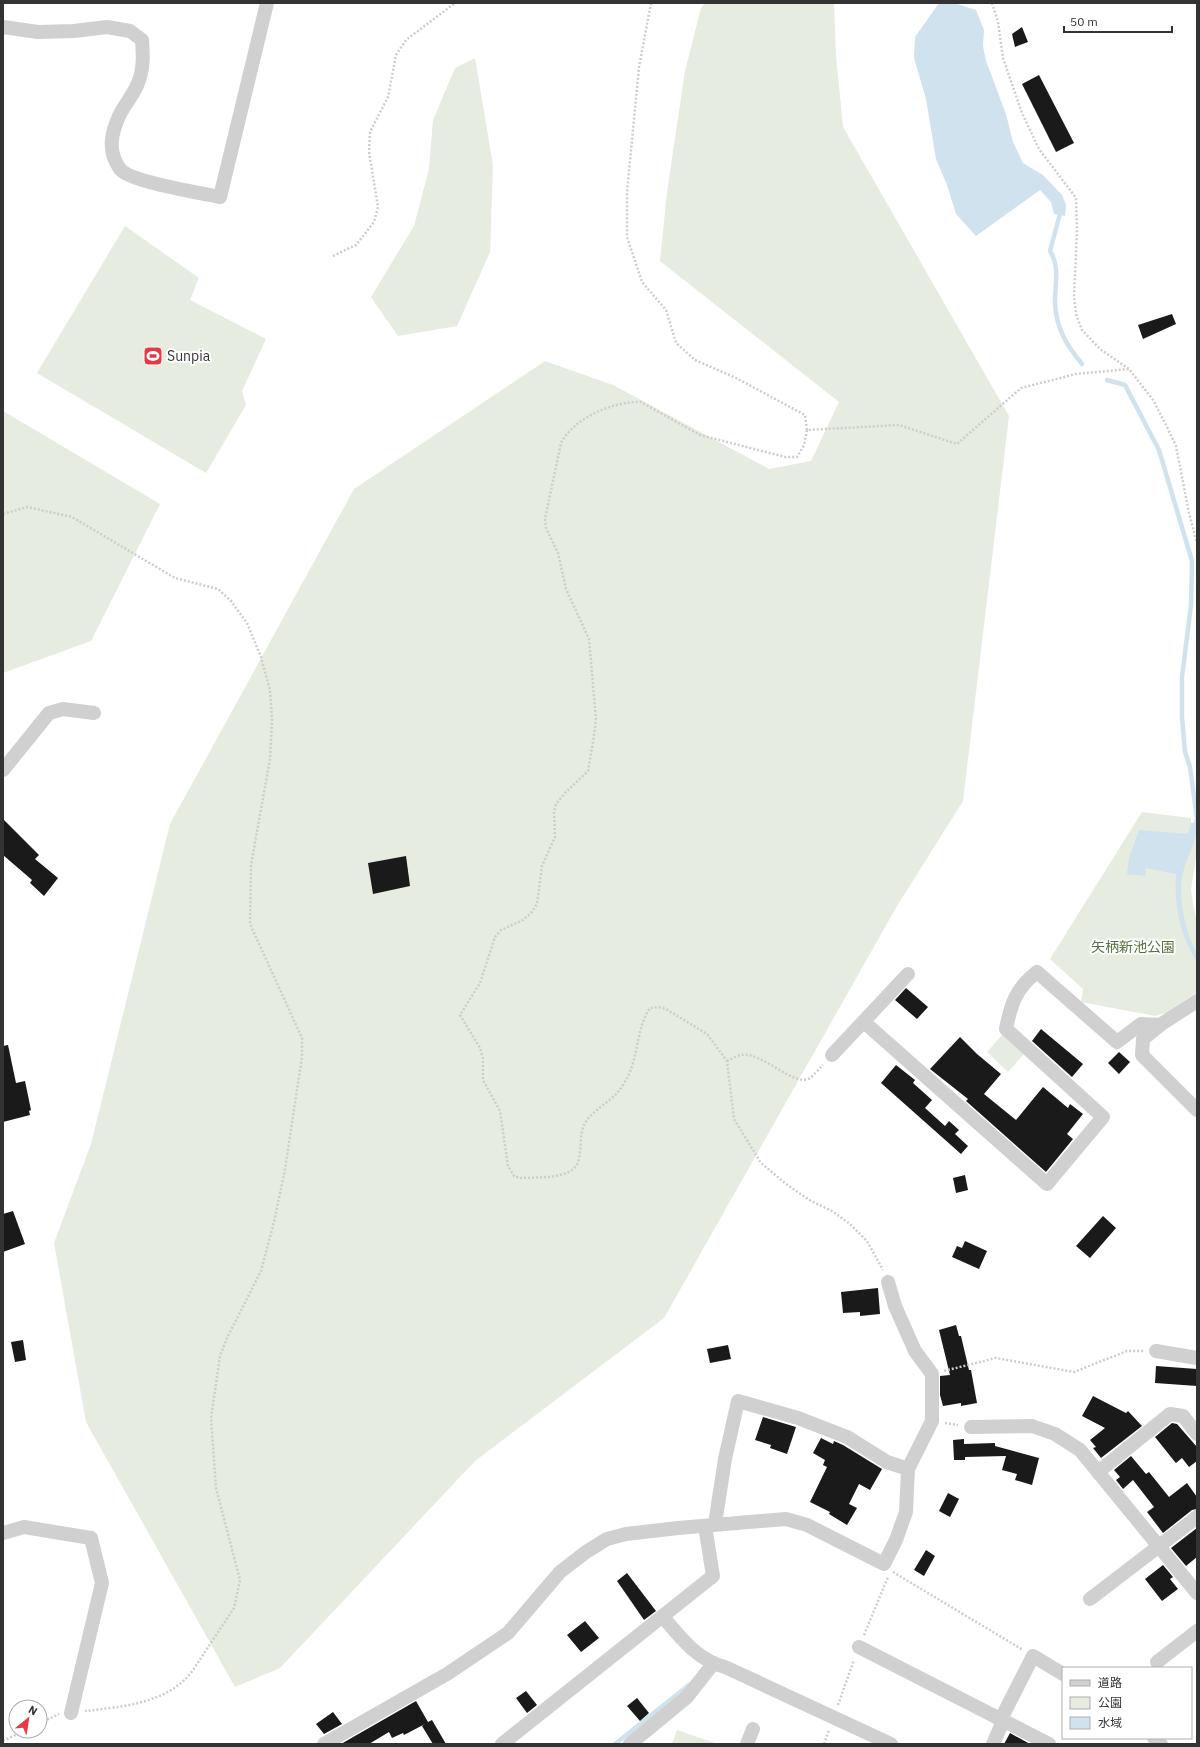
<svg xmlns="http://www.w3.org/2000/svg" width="1200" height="1747" font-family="'IBM Plex Sans','Noto Sans JP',sans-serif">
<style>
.green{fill:#e6ecdf}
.water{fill:#cfe2ee}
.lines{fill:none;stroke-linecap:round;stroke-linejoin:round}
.stream{stroke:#cfe2ee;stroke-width:4.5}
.building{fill:#1a1a1a}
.path{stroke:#cdcdcd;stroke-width:2.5;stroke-dasharray:2 2;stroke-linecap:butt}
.minor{stroke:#d0d0d0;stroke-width:14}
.labels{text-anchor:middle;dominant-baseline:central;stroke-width:4;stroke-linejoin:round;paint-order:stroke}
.poi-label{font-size:14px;fill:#333;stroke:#fff;text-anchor:start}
.park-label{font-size:14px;fill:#56703f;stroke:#fff}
</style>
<rect width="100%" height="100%" fill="#fff"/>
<g class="green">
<path d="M705 3H834L836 56 843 127 1009 416 963 801 897 906 664 1318 475 1461 280 1668 235 1687 86 1422 54 1243 91 1144 170 824 354 489 545 361 613 385 769 469 811 461 839 402 660 261 667 192 685 71 701 8Z"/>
<path d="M475 58 493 165 490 252 457 326 398 336 371 297 414 226 429 169 433 120 455 68Z"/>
<path d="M125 226 199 278 190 300 266 339 242 391 246 405 206 473 37 373Z"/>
<path d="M3 411 160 504 91 641 3 673Z"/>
<path d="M1142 812 1191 818V823L1197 824V852L1191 889 1193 905 1197 921V992L1166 1013 1155 1016 1081 1002 1083 989 1050 959Z"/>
<path d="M1002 1035 1024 1054 1008 1072 987 1052Z"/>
<path d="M677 1730 715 1743V1744H672Z"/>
</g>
<g class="water">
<path d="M939 3H954L976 10 984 30 983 46 986 61 1006 114 1013 142 1023 163 1043 175 1062 195 1066 205 1065 216 1054 214 1051 202 1040 190 976 236 956 214 947 185 936 159 926 99 914 58 915 37Z"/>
<path d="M1191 823 1197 824C1197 846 1181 865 1181 887 1181 904 1184 920 1189 936 1193 947 1197 949 1197 962 1180 935 1174 905 1176 874L1146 868 1145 876 1127 874 1129 858 1139 830 1188 834Z"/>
</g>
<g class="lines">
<g class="stream">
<path d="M1061 210 1050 251C1060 266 1055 285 1055 303 1056 328 1067 346 1082 364"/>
<path d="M1107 380 1125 385 1159 450 1192 561 1191 605 1182 677V717L1185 752 1190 767 1197 819 1194 829"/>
<path d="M615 1744 689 1685"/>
</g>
</g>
<g class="building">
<path d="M1022 27 1028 42 1015 47 1012 34Z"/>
<path d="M1039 75 1074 143 1056 152 1022 84Z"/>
<path d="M1172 314 1176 324 1143 339 1138 325Z"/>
<path d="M3 819 39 855 35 859 58 878 44 896 30 883 32 880 3 855Z"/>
<path d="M406 856 410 886 373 894 368 863Z"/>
<path d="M906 988 928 1007 917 1019 895 1000Z"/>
<path d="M1041 1029 1083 1064 1072 1077 1032 1041Z"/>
<path d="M960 1037 977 1054 1001 1074 984 1094 1016 1120 1043 1087 1068 1108 1070 1104 1083 1114 1067 1134 1073 1139 1046 1172 966 1101 968 1099 930 1069Z"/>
<path d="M8 1045 16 1083 25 1081 31 1110 29 1111 30 1115 3 1122V1046Z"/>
<path d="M1119 1052 1130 1062 1119 1074 1108 1063Z"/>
<path d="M896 1065 915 1080 913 1083 932 1100 925 1108 945 1126 949 1121 959 1130 955 1134 968 1146 961 1154 881 1083Z"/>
<path d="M965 1175 968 1190 956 1193 953 1178Z"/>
<path d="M13 1211 25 1244 3 1252V1214Z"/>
<path d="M1103 1216 1116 1228 1090 1258 1076 1246Z"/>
<path d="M965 1241 987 1251 979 1269 952 1257 957 1246 962 1248Z"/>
<path d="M878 1288 880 1314 860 1316V1312L843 1313 841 1292Z"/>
<path d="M956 1325 959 1336H961L969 1370H971L977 1403 961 1406V1403L943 1406 940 1395V1376L950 1375 939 1330Z"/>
<path d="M23 1340 26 1360 15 1362 11 1342Z"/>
<path d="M728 1345 731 1359 710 1363 707 1349Z"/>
<path d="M1156 1366 1197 1369V1386L1155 1383Z"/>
<path d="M1093 1396 1126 1413 1128 1411 1142 1426 1101 1458 1093 1448 1096 1447 1090 1440 1105 1428 1082 1416Z"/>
<path d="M763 1417 796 1427 787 1454 770 1448 771 1445 755 1440Z"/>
<path d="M1172 1423 1177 1424 1197 1447V1461L1189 1467 1182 1458 1176 1463 1175 1462 1155 1437Z"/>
<path d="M821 1438 833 1444 834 1441 843 1445 882 1469 870 1490 859 1484 849 1504 857 1508 847 1525 829 1514 830 1512 810 1502 827 1467 823 1465 825 1460 813 1453Z"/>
<path d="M964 1439V1444L995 1443V1446L1039 1458 1032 1485 1015 1480 1017 1474 1002 1470 1006 1456 965 1457V1460H954L953 1440Z"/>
<path d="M1131 1456 1146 1474 1149 1472 1169 1497 1187 1483 1197 1497V1509L1192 1510 1163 1533 1147 1512 1154 1507 1133 1480 1123 1489 1116 1480 1120 1477 1114 1470Z"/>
<path d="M948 1493 959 1499 950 1517 939 1511Z"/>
<path d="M1197 1528V1557L1186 1566 1171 1548Z"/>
<path d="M926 1550 935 1556 924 1576 914 1570Z"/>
<path d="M1163 1565 1173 1577 1170 1579 1178 1589 1162 1601 1145 1579Z"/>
<path d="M627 1573 656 1611 644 1620 617 1581Z"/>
<path d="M585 1621 599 1638 581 1652 567 1635Z"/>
<path d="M526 1691 537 1705 527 1713 516 1698Z"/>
<path d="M637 1698 649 1713 640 1721 627 1706Z"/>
<path d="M416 1701 428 1722 432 1720 446 1744H433L422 1726 425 1724 404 1735 403 1733 392 1738 389 1732 369 1744H341Z"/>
<path d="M333 1712 342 1724 324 1734 316 1724Z"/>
<path d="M1010 1733 1030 1744H1004Z"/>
</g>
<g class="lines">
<g class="path">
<path d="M651 3 639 67 627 192V237L642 282 666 310 676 343 695 360 736 378 805 415 807 430 899 425 957 444 1021 388 1076 374 1129 369"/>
<path d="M992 3 998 22 1003 58 1022 113 1039 149 1076 198 1077 230 1074 297 1076 314 1082 330 1100 349 1129 369 1153 400 1166 425 1176 446 1189 513 1197 543"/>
<path d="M333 256 356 245 374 222 378 207 369 152 370 132 388 97 396 55 406 40 455 3"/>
<path d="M807 430 804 445 797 457H785L700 435 641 402C613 401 574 418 561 443L545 519 546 528 558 553 566 589 589 639 596 720 593 742 588 771 565 793 556 804 554 812 555 837 542 866 537 904 531 913 523 920 501 930 495 937 480 983 460 1015 480 1048 483 1059V1080L500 1111 508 1166 514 1176 520 1178C536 1177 572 1180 578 1162 582 1150 579 1137 584 1125 590 1112 607 1104 617 1093 621 1089 624 1083 627 1078 639 1056 636 1028 650 1008L659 1007 666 1009 707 1034 727 1061 734 1119 761 1163 786 1184 811 1201 832 1211 850 1224 867 1241 883 1270"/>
<path d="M3 514 27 507 72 517 175 578 218 589 231 601 247 623 261 657 270 690 272 720 270 759 251 865 250 924 302 1038V1057L285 1169 274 1222 261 1271 227 1338 220 1356 211 1418 216 1488 240 1580 234 1608 193 1670C170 1703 122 1707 85 1711"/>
<path d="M727 1061C731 1059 736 1056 741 1055 762 1051 794 1088 810 1078 814 1075 819 1069 823 1065"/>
<path d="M944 1371 996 1358 1074 1372 1127 1351H1144"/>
<path d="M945 1423 958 1425"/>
<path d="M893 1572 1023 1650"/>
<path d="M864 1635 888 1577"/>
<path d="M838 1705 854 1660"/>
<path d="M40 1723 59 1714"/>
<path d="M3 1741 24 1731"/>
<path d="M824 1744 829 1730"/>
</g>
<g class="minor">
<path d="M3 27 38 32 74 31 107 27 130 31 142 40C143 54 144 69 138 83 134 94 125 104 120 114 111 133 107 151 120 169 130 182 201 193 220 197L267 3"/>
<path d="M3 770 49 713 63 709 94 713"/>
<path d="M864 1022 1047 1184 1103 1117 1006 1029C1011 1004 1016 988 1037 972L1117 1042 1141 1024 1160 1025 1197 1001"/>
<path d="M1160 1025 1143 1039 1142 1055 1197 1110"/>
<path d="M832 1055 908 974"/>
<path d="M888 1282 895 1306 915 1351 932 1374V1421L908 1469"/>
<path d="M1156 1351 1197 1358"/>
<path d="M971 1427 1032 1426 1055 1434 1080 1450 1197 1593"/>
<path d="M1098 1472 1170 1414 1183 1416 1197 1434"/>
<path d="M3 1533 24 1527 91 1538 102 1583 71 1713"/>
<path d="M1090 1599 1197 1517"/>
<path d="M663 1617C681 1638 697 1660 725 1667L891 1744"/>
<path d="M859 1647 1049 1744"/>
<path d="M1157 1662 1197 1631"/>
<path d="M1000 1721 1033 1656 1063 1674"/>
<path d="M1154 1738 1161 1744"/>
<path d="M324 1744 447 1674 508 1633 560 1572 586 1552 607 1539 626 1534 678 1528 786 1519 807 1525 884 1564 896 1540 906 1512 908 1469 887 1462 847 1437 798 1418 738 1401 725 1459 715 1524"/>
<path d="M502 1744 713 1576 705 1526"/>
<path d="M630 1744 687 1697 713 1664"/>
<path d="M747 1744 753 1729"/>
<path d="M993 1744 1003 1721"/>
</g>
</g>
<defs>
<symbol id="stadium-square" viewBox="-11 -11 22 22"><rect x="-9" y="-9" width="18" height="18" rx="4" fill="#e63946" stroke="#fff"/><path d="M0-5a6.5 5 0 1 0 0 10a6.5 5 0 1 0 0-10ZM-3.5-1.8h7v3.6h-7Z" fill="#fff"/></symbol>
</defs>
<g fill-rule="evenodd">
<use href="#stadium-square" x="142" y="345" width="22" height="22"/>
</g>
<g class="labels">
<g class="poi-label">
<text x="167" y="356">Sunpia</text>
</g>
<g class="park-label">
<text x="1133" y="947">矢柄新池公園</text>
</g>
</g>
<rect width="1200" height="1747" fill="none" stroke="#333333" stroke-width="8"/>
<rect x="1062" y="1667" width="130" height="72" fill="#ffffff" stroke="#adadad"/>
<rect x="1070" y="1680" width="20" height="6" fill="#d0d0d0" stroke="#adadad"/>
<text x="1098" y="1687" font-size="12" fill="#333333">道路</text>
<rect x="1070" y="1697" width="20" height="12" fill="#e6ecdf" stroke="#adadad"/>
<text x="1098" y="1707" font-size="12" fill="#333333">公園</text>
<rect x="1070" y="1717" width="20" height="12" fill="#cfe2ee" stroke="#adadad"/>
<text x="1098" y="1727" font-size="12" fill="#333333">水域</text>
<g transform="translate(28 1719) rotate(30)"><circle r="19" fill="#ffffff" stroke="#adadad"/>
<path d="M0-3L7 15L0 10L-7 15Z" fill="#e63946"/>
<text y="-6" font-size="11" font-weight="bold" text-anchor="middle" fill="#333333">N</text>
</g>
<path d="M1064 26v6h108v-6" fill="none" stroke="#333333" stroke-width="2"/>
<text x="1070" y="26" font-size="12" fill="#333333" stroke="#ffffff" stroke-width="3" paint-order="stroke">50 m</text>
</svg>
